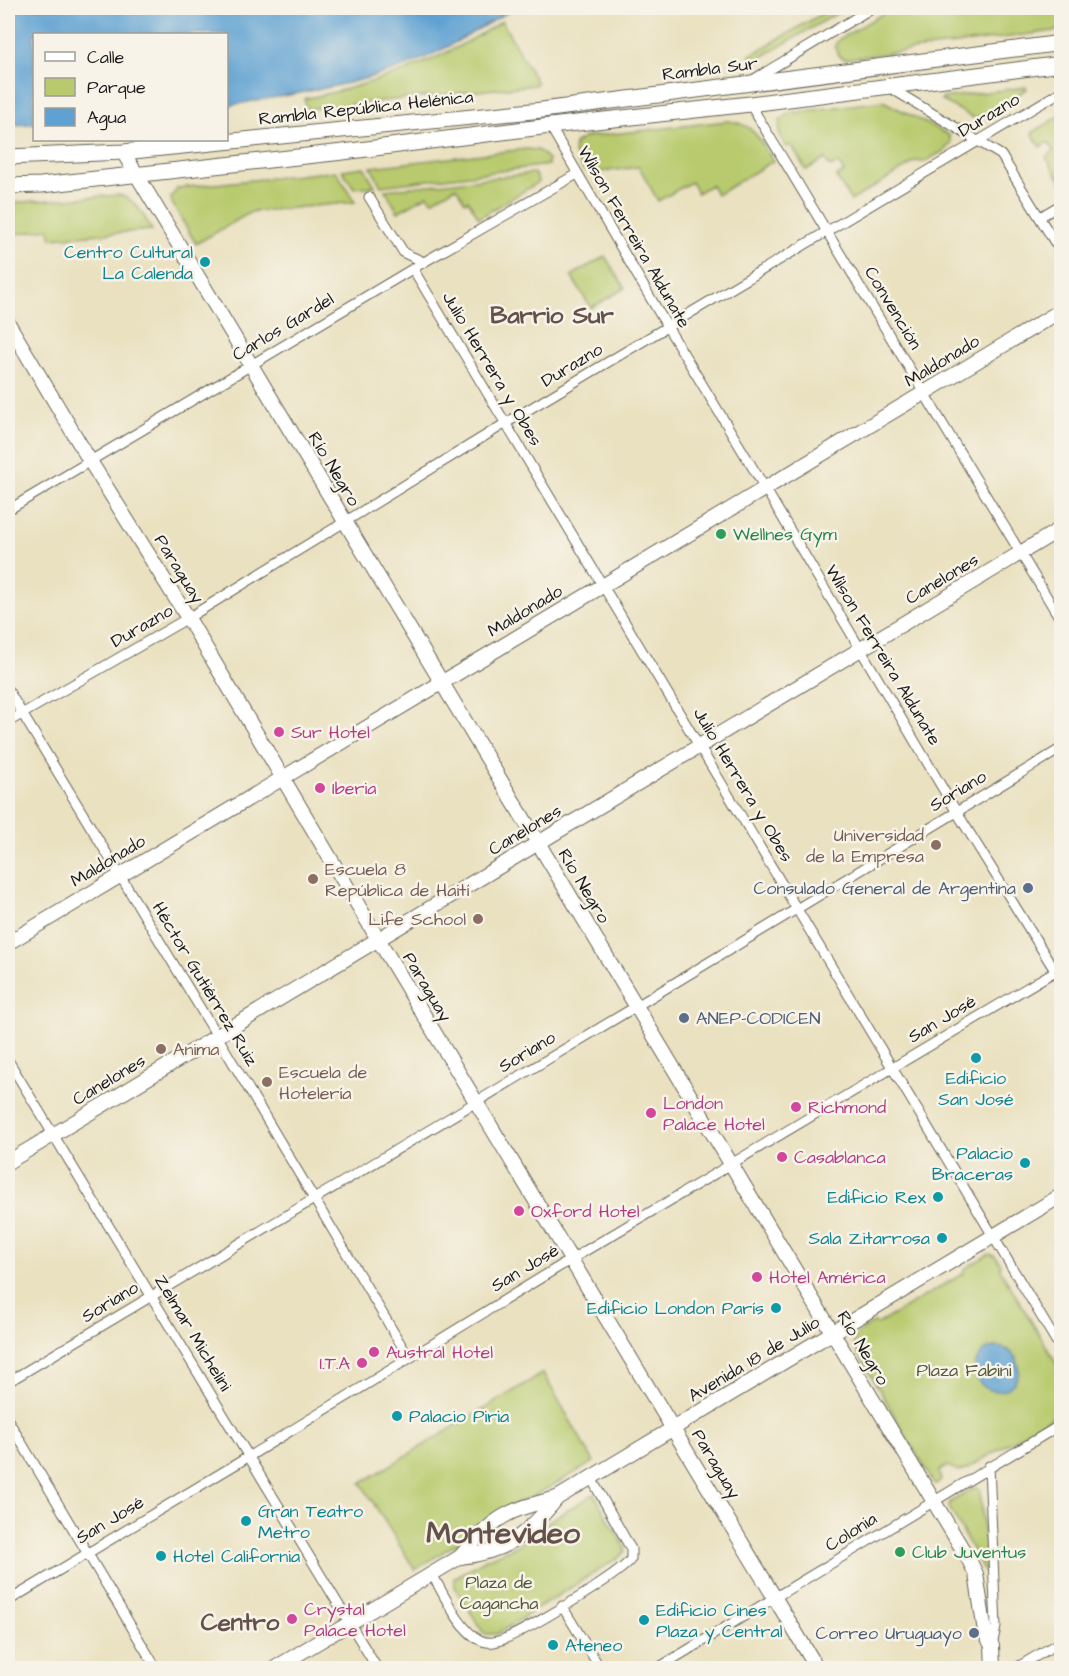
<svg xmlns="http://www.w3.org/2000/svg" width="1069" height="1676" font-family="'Architects Daughter',sans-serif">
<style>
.green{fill:#b8ca6d;stroke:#6a7344;stroke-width:1.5}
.water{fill:#5ea1d2;stroke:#3d5e77;stroke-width:1.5}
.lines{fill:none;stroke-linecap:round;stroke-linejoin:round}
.street-casing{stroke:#646155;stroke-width:11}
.secondary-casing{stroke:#646155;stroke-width:16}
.primary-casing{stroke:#646155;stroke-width:17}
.street{stroke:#fff;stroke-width:9}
.secondary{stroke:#fff;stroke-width:14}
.primary{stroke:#fff;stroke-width:15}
.culture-dot{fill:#0f9aa8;stroke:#f7f3e8;stroke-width:2}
.leisure-dot{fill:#2e9e5b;stroke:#f7f3e8;stroke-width:2}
.hotel-dot{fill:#d1479c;stroke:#f7f3e8;stroke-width:2}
.education-dot{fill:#8d6e63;stroke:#f7f3e8;stroke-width:2}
.service-dot{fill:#5c6f8a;stroke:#f7f3e8;stroke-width:2}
.labels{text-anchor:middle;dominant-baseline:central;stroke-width:5;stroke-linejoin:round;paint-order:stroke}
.street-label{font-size:18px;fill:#1c1c1c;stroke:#f7f3e8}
.culture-label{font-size:18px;fill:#0d838f;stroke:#f7f3e8;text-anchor:end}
.leisure-label{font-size:18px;fill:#27864d;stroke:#f7f3e8;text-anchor:start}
.hotel-label{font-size:18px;fill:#b23c85;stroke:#f7f3e8;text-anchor:start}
.education-label{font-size:18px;fill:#785e54;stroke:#f7f3e8;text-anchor:start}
.service-label{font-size:18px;fill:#4e5e75;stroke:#f7f3e8;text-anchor:end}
.park-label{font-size:18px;fill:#535938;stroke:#f7f3e8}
.district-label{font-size:24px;font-weight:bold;fill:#65514b;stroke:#f7f3e8}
.town-label{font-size:30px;font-weight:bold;fill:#65514b;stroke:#f7f3e8}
</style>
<rect width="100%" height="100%" fill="#f7f3e8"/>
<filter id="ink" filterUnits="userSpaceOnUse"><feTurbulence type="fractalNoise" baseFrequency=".0167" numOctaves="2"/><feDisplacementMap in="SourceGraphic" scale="12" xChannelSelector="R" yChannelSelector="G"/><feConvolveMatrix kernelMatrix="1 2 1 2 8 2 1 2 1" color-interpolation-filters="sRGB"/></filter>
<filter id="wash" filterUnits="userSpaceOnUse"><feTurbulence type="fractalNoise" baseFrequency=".008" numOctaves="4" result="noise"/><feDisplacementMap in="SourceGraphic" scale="24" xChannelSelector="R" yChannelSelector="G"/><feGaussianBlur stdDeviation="1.35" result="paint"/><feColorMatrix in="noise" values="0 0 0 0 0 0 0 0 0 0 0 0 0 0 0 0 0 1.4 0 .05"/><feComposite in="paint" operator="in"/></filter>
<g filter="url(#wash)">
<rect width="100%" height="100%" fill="#eae1c0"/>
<g class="green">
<path d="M832 8H846L753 62 750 55Z"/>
<path d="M892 8H1061V30L845 59 839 56 835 46 838 40Z"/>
<path d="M502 21 537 83 535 85 308 109 304 99C379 83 438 63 502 21Z"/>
<path d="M1026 87 1027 89 977 120 941 100 942 98Z"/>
<path d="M883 101 949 135 951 143 944 151 924 162 916 161 851 201 836 177 844 172 838 163 830 167 825 159 806 170 791 145 786 147 779 132 780 121 790 113Z"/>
<path d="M1061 115V182L1046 157 1054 151 1048 142 1040 147 1032 133Z"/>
<path d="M727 121C753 122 761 141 773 161L717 195 711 185 697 193 691 182 658 201 639 167 592 173 590 170 584 171 574 153 575 143 586 137Z"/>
<path d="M526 149 538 150 548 159V165L381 186 371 167Z"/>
<path d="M364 167 375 186 354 188 342 170Z"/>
<path d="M336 171 355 202 251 212 196 244 172 203 171 197 178 188Z"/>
<path d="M534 173 539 182 479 218 468 200 465 202 456 187 432 201 428 195 398 212 385 190Z"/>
<path d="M119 195C137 199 143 215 152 230L52 238 48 229 8 235V203Z"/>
<path d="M605 256 625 288 591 308 571 276Z"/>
<path d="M989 1254 995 1256 1001 1264 1000 1269 1061 1371V1412L965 1470 958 1471 948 1466 939 1471 941 1481 936 1484H934L854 1346C853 1333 863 1330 873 1323L878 1324 964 1273V1269Z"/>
<path d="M543 1373 594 1462 534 1496 501 1510 462 1540 415 1570 361 1483Z"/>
<path d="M976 1487 980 1489 987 1571H984L949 1507 950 1502Z"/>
<path d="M594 1494 624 1546 625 1551 621 1556 497 1634H484L455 1587 454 1578 486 1559 521 1544 549 1521Z"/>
</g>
<g class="water">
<path d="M8 8H515C477 29 439 55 397 69 342 88 283 95 227 106L226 34H34V124L8 125Z"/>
<circle cx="997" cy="1369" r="22"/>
</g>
</g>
<g filter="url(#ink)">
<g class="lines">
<defs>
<g id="street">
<path d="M751 81 872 8"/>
<path d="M889 87 1001 155 1062 254"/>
<path d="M750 104 1062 622"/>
<path d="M550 126 668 328 765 488 956 811 1062 982"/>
<path d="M369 197 404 253 424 262"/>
<path d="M1040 217 1062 204"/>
<path d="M413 269 1062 1351"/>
<path d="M8 510 424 262 577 174"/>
<path d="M8 690 217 1036 409 1358"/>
<path d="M8 722 188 618 506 423 1062 91"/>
<path d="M8 1060 377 1668"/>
<path d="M8 1382 635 1007 1062 748"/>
<path d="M8 1420 156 1668"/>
<path d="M989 1466 996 1627 992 1646"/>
<path d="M432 1574C443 1593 460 1631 480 1640 486 1643 492 1643 498 1641 518 1636 620 1575 631 1559V1549L591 1478"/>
<path d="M8 1601 248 1457 570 1260 1062 967"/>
<path d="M562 1606 600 1668"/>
<path d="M658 1668 1062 1424"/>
<path d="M1016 1668 1062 1641"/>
</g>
<g id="secondary">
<path d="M123 152 969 1560 976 1574 985 1632 992 1646 993 1668"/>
<path d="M8 323 90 461 188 618 378 939 817 1668"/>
<path d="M8 943 1062 310"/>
<path d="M8 1162 1062 528"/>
<path d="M460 1557C507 1552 528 1534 557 1498"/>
<path d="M275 1668 460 1557C496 1516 505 1511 557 1498L1062 1195"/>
</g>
<g id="primary">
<path d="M8 157 123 152 542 110 1062 43"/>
<path d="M8 186 41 185 343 152 550 126 750 104 1062 64"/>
</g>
</defs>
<use href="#street" class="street-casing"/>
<use href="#secondary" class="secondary-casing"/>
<use href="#primary" class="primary-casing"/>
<use href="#street" class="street"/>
<use href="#secondary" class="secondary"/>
<use href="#primary" class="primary"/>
</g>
</g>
<g class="culture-dot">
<circle cx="205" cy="262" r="6"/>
<circle cx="976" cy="1058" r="6"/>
<circle cx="1025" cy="1163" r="6"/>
<circle cx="938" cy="1197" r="6"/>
<circle cx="942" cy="1238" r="6"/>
<circle cx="776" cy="1308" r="6"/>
<circle cx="397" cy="1416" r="6"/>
<circle cx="246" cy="1521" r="6"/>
<circle cx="161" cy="1556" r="6"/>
<circle cx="644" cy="1620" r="6"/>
<circle cx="553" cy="1645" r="6"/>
</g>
<g class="leisure-dot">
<circle cx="721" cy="534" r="6"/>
<circle cx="900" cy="1552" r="6"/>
</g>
<g class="hotel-dot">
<circle cx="279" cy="732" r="6"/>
<circle cx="320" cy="788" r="6"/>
<circle cx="796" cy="1107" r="6"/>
<circle cx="651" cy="1113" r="6"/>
<circle cx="782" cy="1157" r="6"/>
<circle cx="519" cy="1211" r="6"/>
<circle cx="757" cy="1277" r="6"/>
<circle cx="374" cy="1352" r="6"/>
<circle cx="362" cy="1363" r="6"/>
<circle cx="292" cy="1619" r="6"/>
</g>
<g class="education-dot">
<circle cx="936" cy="845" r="6"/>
<circle cx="313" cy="879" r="6"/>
<circle cx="478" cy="919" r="6"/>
<circle cx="161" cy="1049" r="6"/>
<circle cx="267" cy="1082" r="6"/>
</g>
<g class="service-dot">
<circle cx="1028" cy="888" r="6"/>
<circle cx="684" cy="1018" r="6"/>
<circle cx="974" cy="1633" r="6"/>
</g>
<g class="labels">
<g class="street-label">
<text transform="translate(710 69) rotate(-7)">Rambla Sur</text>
<text transform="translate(366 108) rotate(-6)">Rambla República Helénica</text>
<text transform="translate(989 115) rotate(-31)">Durazno</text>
<text transform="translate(634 237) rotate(60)">Wilson Ferreira Aldunate</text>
<text transform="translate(893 308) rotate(59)">Convención</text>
<text transform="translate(283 327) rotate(-31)">Carlos Gardel</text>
<text transform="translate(942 361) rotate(-31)">Maldonado</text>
<text transform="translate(572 365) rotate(-31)">Durazno</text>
<text transform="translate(492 369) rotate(59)">Julio Herrera y Obes</text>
<text transform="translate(334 469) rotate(59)">Río Negro</text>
<text transform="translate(179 569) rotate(58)">Paraguay</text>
<text transform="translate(942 579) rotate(-31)">Canelones</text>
<text transform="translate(525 611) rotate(-31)">Maldonado</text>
<text transform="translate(142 626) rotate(-30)">Durazno</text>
<text transform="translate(883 655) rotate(59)">Wilson Ferreira Aldunate</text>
<text transform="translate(743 785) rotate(59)">Julio Herrera y Obes</text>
<text transform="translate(958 791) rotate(-31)">Soriano</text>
<text transform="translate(525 830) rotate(-31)">Canelones</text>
<text transform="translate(108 861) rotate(-31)">Maldonado</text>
<text transform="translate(584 886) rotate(59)">Río Negro</text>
<text transform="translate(205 984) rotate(59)">Héctor Gutiérrez Ruiz</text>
<text transform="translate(427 987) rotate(59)">Paraguay</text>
<text transform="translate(942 1019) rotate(-31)">San José</text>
<text transform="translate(527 1052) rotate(-31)">Soriano</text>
<text transform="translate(109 1080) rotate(-31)">Canelones</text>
<text transform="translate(525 1268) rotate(-31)">San José</text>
<text transform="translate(110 1302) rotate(-31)">Soriano</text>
<text transform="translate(193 1333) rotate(59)">Zelmar Michelini</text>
<text transform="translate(863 1348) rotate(59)">Río Negro</text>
<text transform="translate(754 1359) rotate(-31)">Avenida 18 de Julio</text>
<text transform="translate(716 1464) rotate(59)">Paraguay</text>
<text transform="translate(110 1520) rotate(-31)">San José</text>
<text transform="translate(851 1532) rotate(-32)">Colonia</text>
</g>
<g class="culture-label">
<text x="193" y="252">Centro Cultural<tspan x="193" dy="21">La Calenda</tspan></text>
<text x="976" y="1078" text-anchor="middle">Edificio<tspan x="976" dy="21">San José</tspan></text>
<text x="1013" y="1153">Palacio<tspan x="1013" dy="21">Braceras</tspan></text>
<text x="926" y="1197">Edificio Rex</text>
<text x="930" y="1238">Sala Zitarrosa</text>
<text x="764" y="1308">Edificio London París</text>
<text x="409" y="1416" text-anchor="start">Palacio Piria</text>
<text x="258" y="1511" text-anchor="start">Gran Teatro<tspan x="258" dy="21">Metro</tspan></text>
<text x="173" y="1556" text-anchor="start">Hotel California</text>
<text x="656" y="1610" text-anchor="start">Edificio Cines<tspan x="656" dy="21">Plaza y Central</tspan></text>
<text x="565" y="1645" text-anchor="start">Ateneo</text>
</g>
<g class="leisure-label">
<text x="733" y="534">Wellnes Gym</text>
<text x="912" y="1552">Club Juventus</text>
</g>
<g class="hotel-label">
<text x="291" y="732">Sur Hotel</text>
<text x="332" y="788">Iberia</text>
<text x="663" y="1103">London<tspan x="663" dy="21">Palace Hotel</tspan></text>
<text x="808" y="1107">Richmond</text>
<text x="794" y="1157">Casablanca</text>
<text x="531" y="1211">Oxford Hotel</text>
<text x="769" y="1277">Hotel América</text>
<text x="386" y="1352">Austral Hotel</text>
<text x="350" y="1363" text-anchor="end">I.T.A</text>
<text x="304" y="1609">Crystal<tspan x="304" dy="21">Palace Hotel</tspan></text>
</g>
<g class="education-label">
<text x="924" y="835" text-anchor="end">Universidad<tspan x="924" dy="21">de la Empresa</tspan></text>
<text x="325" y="869">Escuela 8<tspan x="325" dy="21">República de Haití</tspan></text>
<text x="466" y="919" text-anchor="end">Life School</text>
<text x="173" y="1049">Anima</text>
<text x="279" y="1072">Escuela de<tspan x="279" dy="21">Hotelería</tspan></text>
</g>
<g class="service-label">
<text x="1016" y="888">Consulado General de Argentina</text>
<text x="696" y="1018" text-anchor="start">ANEP-CODICEN</text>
<text x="962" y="1633">Correo Uruguayo</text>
</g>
<g class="park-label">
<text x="964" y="1370">Plaza Fabini</text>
<text x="499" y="1582">Plaza de<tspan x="499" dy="21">Cagancha</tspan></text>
</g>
<g class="district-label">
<text x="552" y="316">Barrio Sur</text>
<text x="240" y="1623">Centro</text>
</g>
<g class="town-label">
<text x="503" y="1534">Montevideo</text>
</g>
</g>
<rect width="1069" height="1676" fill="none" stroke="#f7f3e8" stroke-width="30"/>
<rect x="33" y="33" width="195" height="108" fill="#f7f3e8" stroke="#9f9d96" stroke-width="1.5"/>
<rect x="45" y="52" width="30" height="9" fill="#ffffff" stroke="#9f9d96" stroke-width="1.5"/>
<text x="87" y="63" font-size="18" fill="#1c1c1c">Calle</text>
<rect x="45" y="78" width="30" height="18" fill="#b8ca6d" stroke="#9f9d96" stroke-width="1.5"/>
<text x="87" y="93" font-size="18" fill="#1c1c1c">Parque</text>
<rect x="45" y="108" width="30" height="18" fill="#5ea1d2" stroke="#9f9d96" stroke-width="1.5"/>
<text x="87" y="123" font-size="18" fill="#1c1c1c">Agua</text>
</svg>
